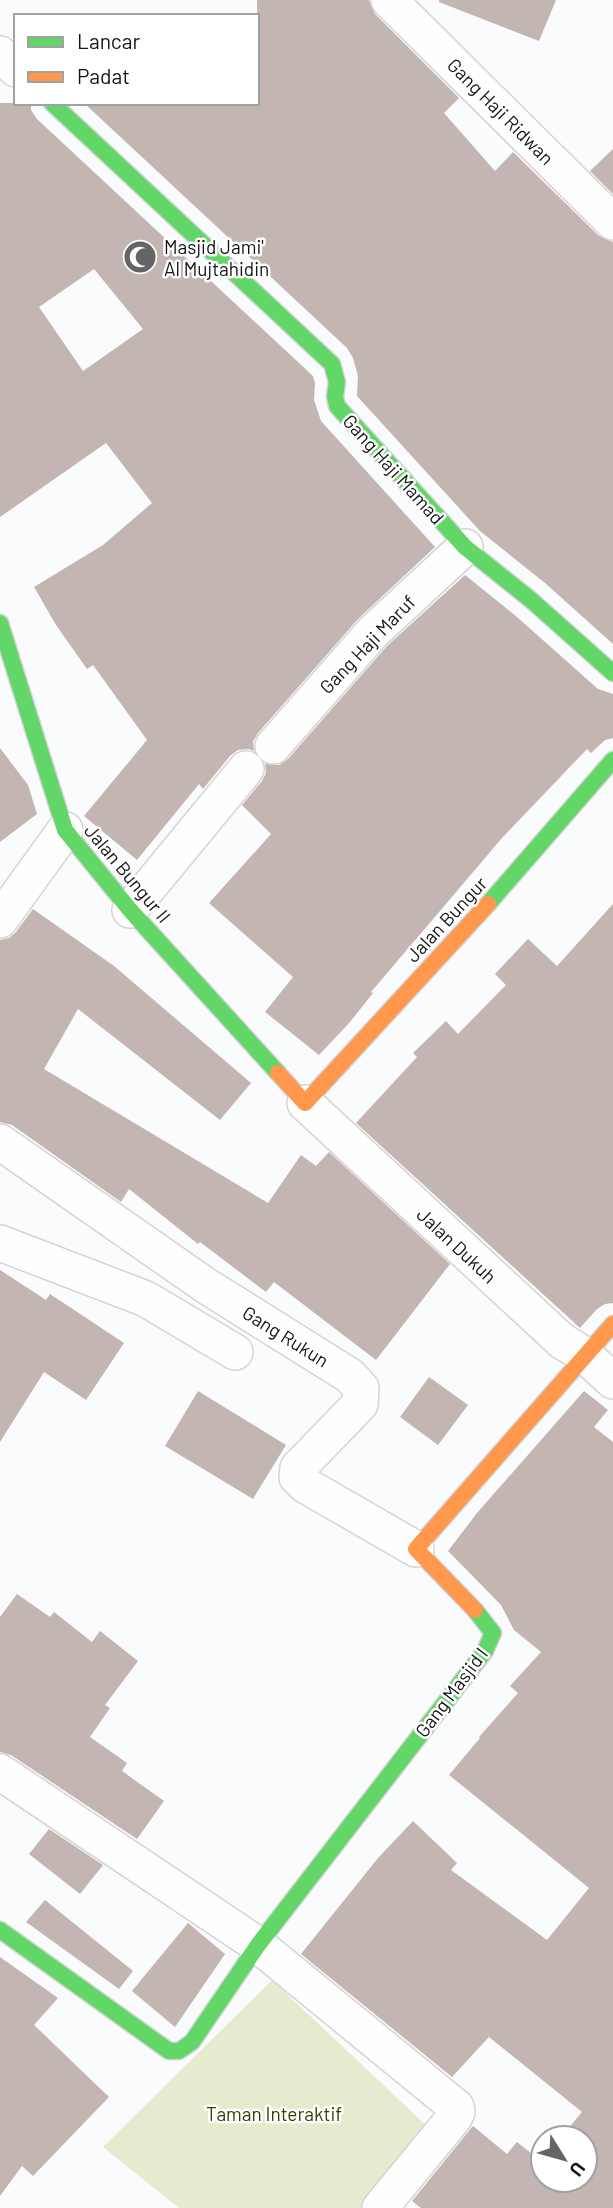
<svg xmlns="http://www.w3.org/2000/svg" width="613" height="2208" font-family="Barlow,sans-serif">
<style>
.green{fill:#e5ebcf}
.building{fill:#c2b5b2;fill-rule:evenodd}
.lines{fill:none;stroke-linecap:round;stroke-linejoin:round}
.street-casing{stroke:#d4d4d5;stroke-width:38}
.fast-casing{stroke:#d4d4d5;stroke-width:19}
.slow-casing{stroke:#d4d4d5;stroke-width:19}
.street{stroke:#fefeff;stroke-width:35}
.fast{stroke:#63d668;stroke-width:16}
.slow{stroke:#ff974d;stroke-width:16}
.labels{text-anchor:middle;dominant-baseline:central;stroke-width:5;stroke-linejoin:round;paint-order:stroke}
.street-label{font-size:19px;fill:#131415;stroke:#fff}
.poi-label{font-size:19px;fill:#131415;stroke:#fff;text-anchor:start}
.park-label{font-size:19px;fill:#373e01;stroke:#fff}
</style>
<rect width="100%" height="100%" fill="#fafbfd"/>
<path class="green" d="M272 1980 430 2129 366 2208H179L103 2147Z"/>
<g class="building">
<path d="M257 0H369L375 14 459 98 444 113 495 171 513 152 599 236 613 242V644L545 583 480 531 357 396 358 376 353 358 347 348 84 103H257Z"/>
<path d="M439 0H556L539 41 439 2Z"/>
<path d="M0 103H31V110L37 119 313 376 315 383 314 400 321 421 435 547 358 619 258 733 253 741 254 751 249 749 238 750 230 756 203 789 199 784 137 860 84 816 147 740 93 665 87 669 56 625 34 587 103 545 152 503 106 443 0 517ZM94 269 143 329 83 371 39 307Z"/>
<path d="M613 149V194L590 171Z"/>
<path d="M465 575 517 617 598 689 613 694V738L605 740 591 753 587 749 502 838 371 992 373 993 350 1022 319 1055 265 1012 293 977 209 903 271 834 242 805 262 781 266 773 265 764 279 765 288 759 387 646Z"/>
<path d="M0 748 28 785 37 814 0 842Z"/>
<path d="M613 904V1303L605 1304 597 1309 580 1328 356 1123 417 1057 413 1053 446 1021 458 1034 506 985 495 974 528 939 557 966Z"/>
<path d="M33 909 114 966 251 1083 220 1120 78 1009 44 1069 268 1203 301 1155 316 1166 329 1152 450 1264 376 1360 274 1282 266 1292 200 1242 198 1244 129 1189 121 1202 12 1125 0 1122V940L9 938 16 932Z"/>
<path d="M0 1270 46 1300 50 1294 124 1343 86 1400 44 1372 0 1442Z"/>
<path d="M429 1377 468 1405 438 1445 400 1417Z"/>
<path d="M198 1391 286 1445 253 1499 165 1446Z"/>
<path d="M584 1391 608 1410 594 1427 613 1442V2208H421L412 2201 473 2126 507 2154 517 2142 541 2161 543 2158V2180H585V2138H560L582 2112 489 2037 452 2077 301 1954 378 1858 413 1821 457 1863 451 1870 547 1940 589 1888 449 1775 480 1738 479 1737 518 1693 510 1686 541 1652 514 1630 501 1605 448 1551 477 1513Z"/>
<path d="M17 1594 50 1617 54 1612 92 1642 100 1631 138 1661 105 1705 110 1708 90 1737 127 1763 122 1771 164 1801 137 1839 11 1755 0 1752V1617Z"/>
<path d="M49 1829 103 1865 80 1894 29 1854Z"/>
<path d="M45 1900 133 1971 119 1989 26 1922Z"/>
<path d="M188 1923 225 1954 175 2027 132 1991Z"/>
<path d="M0 1957 58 1998 34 2025 109 2097 33 2176 22 2166 0 2196Z"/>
</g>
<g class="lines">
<defs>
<g id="street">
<path d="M389 0 613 222"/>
<path d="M0 54 16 69"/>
<path d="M273 746 373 632 465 547"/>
<path d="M130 910 246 769"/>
<path d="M0 920 65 830"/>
<path d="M305 1103 562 1341 585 1355 613 1381"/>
<path d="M0 1142 205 1285 350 1376 361 1388 360 1404 298 1468 297 1477 305 1485 416 1549"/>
<path d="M0 1243 146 1299 235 1352"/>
<path d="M0 1772 258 1945 456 2107 457 2112 454 2118 380 2208"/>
</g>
<g id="fast">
<path d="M52 103 332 364 337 382 335 396 337 406 465 547 531 600 613 673"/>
<path d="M0 623 65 830 130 910 278 1073"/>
<path d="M488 904 613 760"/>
<path d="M0 1930 169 2051H179L192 2042 258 1945 485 1651 493 1633 475 1610"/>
</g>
<g id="slow">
<path d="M278 1073 305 1103 488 904"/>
<path d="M475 1610 416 1549 613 1324"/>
</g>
</defs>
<use href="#street" class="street-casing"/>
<use href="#fast" class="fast-casing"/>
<use href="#slow" class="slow-casing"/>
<use href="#street" class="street"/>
<use href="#fast" class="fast"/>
<use href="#slow" class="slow"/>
</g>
<defs>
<symbol id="mosque-disc" viewBox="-11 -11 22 22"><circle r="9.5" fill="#646566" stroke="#fff"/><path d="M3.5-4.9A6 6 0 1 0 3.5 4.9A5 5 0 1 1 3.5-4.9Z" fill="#fff"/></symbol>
</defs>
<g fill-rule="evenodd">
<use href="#mosque-disc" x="121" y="238" width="38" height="38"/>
</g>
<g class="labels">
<g class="street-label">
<text transform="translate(501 111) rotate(45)">Gang Haji Ridwan</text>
<text transform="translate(394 469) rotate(48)">Gang Haji Mamad</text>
<text transform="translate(367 644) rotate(-46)">Gang Haji Maruf</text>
<text transform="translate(128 873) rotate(50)">Jalan Bungur II</text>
<text transform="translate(446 919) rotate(-47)">Jalan Bungur</text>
<text transform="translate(457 1245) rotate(43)">Jalan Dukuh</text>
<text transform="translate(286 1336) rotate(32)">Gang Rukun</text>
<text transform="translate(451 1692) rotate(-53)">Gang Masjid I</text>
</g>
<g class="poi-label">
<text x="164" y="246">Masjid Jami'<tspan x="164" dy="22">Al Mujtahidin</tspan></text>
</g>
<g class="park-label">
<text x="274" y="2113">Taman Interaktif</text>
</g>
</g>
<rect x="14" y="14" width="245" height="91" fill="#ffffff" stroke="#a1a1a1" stroke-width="2"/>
<rect x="28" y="37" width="35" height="10" fill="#63d668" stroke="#a1a1a1" stroke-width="2"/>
<text x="77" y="49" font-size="21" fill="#131415">Lancar</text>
<rect x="28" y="72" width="35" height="10" fill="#ff974d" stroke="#a1a1a1" stroke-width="2"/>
<text x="77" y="84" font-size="21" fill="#131415">Padat</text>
<g transform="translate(564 2159) rotate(127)"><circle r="33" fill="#ffffff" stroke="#a1a1a1" stroke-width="2"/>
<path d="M0-5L12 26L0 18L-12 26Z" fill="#646566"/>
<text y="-10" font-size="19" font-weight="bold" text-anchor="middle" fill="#131415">U</text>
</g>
</svg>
